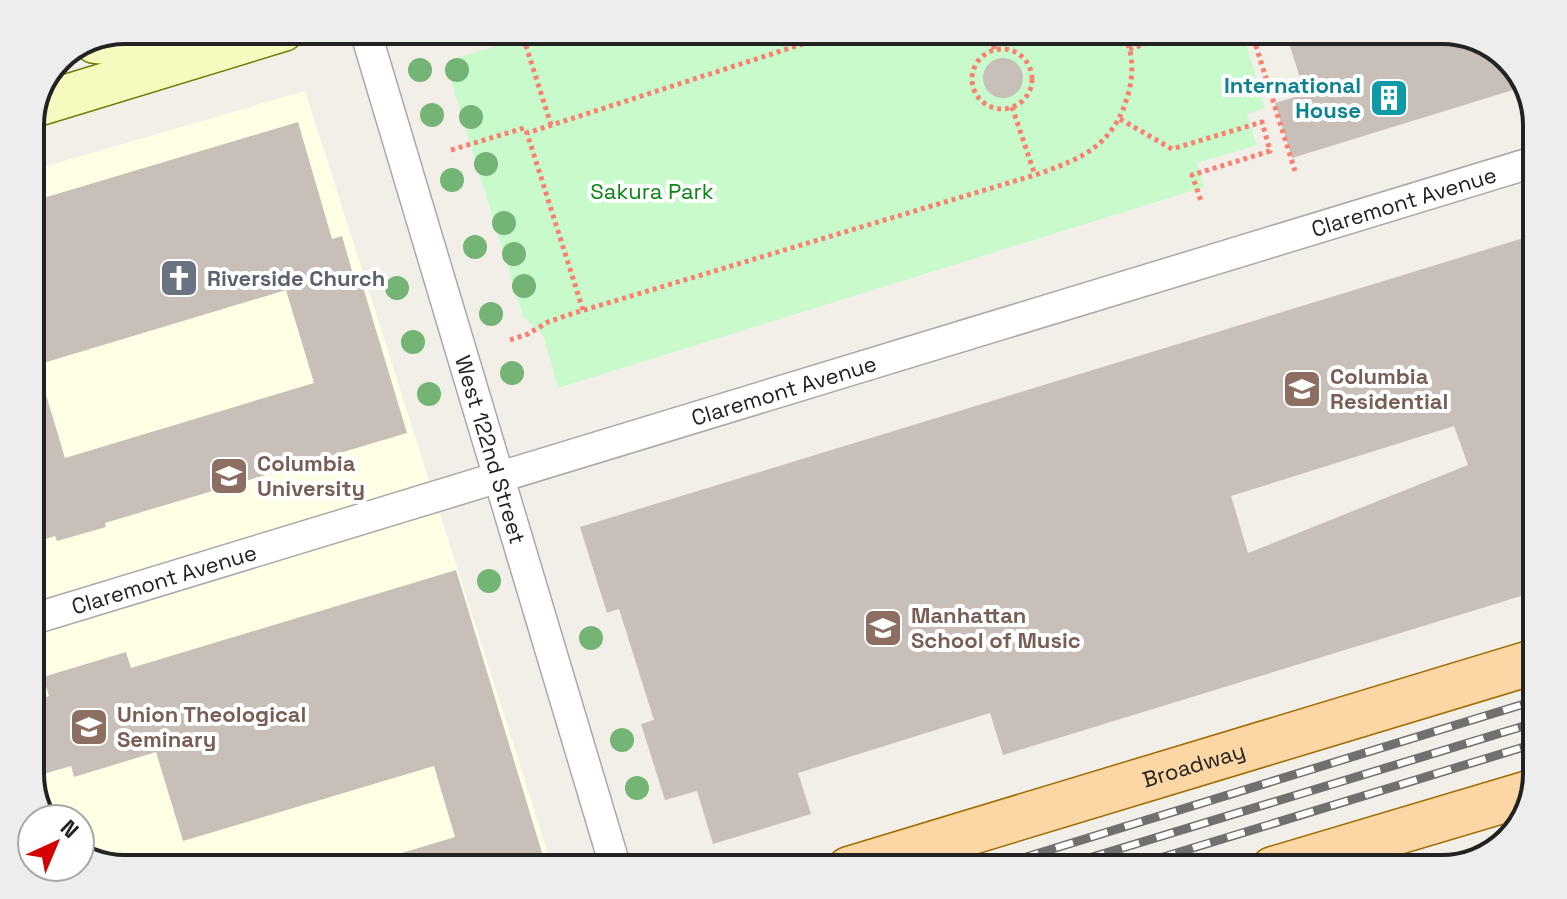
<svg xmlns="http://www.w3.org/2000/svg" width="1567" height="899" font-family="'Space Grotesk',sans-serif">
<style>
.education{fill:#ffffe5}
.park{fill:#c8facc}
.building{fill:#c7bfb8;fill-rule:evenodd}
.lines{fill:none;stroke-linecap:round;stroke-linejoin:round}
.street-casing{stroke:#a9a9a9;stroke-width:33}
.secondary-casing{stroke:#707d05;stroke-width:45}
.primary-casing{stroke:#a06b00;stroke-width:47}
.path{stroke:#fa8072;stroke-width:5;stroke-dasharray:4 4;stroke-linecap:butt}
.street{stroke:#fff;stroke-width:30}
.secondary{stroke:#f7fabf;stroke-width:42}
.primary{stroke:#fcd6a4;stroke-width:44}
.rail-casing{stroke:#707070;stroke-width:9}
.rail{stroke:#fff;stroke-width:6;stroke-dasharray:18;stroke-linecap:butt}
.tree{fill:#74b475}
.labels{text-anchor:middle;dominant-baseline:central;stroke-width:8;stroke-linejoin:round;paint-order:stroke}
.culture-label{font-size:22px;font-weight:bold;fill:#0d838f;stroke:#fff;text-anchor:end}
.park-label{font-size:22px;fill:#0c8416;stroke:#fff}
.street-label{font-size:22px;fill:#222;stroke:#fff}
.worship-label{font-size:22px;font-weight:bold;fill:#5b616d;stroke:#fff;text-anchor:start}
.education-label{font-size:22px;font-weight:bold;fill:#785e54;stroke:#fff;text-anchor:start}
.rim{fill:none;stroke:#222;stroke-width:4}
</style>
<rect width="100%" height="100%" fill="#f2efe9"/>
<path class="education" d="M305 91 553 869H125L80 857V819H43L30 780V171Z"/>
<path class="park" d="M549 30H1242L1265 108 1247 114 1257 145 1197 163 1204 187 558 388 543 335 523 317 449 74 452 63 460 57Z"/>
<g class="building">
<path d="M1285 30H1442L1491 44 1521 73 1526 86 1292 158 1275 103 1305 94Z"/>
<circle cx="1003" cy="78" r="20"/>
<path d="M298 122 332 239 342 236 355 281 363 287 407 433 105 523 106 527 57 541 55 536 30 544V369L38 368 65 458 314 383 286 290 30 367V202Z"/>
<path d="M1537 234V591L1003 755 990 713 798 773 811 814 713 844 697 791 665 800 641 724 654 720 619 609 607 613 580 527ZM1454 426 1468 465 1248 553 1231 496Z"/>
<path d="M456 570 547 869H376L375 861 455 837 434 766 183 841 156 752 74 777 71 766 30 778V702L49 696 43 677 126 652 131 668Z"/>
</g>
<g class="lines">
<defs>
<g id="street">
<path id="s1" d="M365 30 616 869"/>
<path id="s2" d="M30 620 1537 161"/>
</g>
<g id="secondary">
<path d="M95 42 186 52"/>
<path d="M37 105 283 30"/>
</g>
<g id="primary">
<path id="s3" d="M849 869 1537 661"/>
<path d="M1273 869 1532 792"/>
</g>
</defs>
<use href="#street" class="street-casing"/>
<use href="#secondary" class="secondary-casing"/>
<use href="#primary" class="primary-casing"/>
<g class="path">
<path d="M521 30 551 125"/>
<path d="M989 30 995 50"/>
<path d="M1251 30 1295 171"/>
<path d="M1129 49 1187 30"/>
<circle cx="1002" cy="79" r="30"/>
<path d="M1012 107 1035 175"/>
<path d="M1120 119 1172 149 1262 122 1270 151 1192 175 1201 201"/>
<path d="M451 150 524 128 527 133"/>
<path d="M583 310 527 133 846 30"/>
<path d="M510 340 528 334 548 322 571 314 1035 175C1084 158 1115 145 1129 91 1134 70 1133 48 1121 30"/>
</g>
<use href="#street" class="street"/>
<use href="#secondary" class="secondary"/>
<use href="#primary" class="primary"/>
<defs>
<g id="rail">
<path d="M987 869 1537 700"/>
<path d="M1053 869 1537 722"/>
<path d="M1124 869 1537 743"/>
</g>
</defs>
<use href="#rail" class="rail-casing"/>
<use href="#rail" class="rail"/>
</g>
<g class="tree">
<circle cx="420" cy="70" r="12"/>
<circle cx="457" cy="70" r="12"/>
<circle cx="432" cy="115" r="12"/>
<circle cx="471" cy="117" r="12"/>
<circle cx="486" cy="164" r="12"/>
<circle cx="452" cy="180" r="12"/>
<circle cx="504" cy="223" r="12"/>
<circle cx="475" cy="247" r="12"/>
<circle cx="514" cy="254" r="12"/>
<circle cx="524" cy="286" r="12"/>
<circle cx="397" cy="288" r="12"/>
<circle cx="491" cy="314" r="12"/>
<circle cx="413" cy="342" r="12"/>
<circle cx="512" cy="373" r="12"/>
<circle cx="429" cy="394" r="12"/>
<circle cx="489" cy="581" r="12"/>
<circle cx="591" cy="638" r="12"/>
<circle cx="622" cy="740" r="12"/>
<circle cx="637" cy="788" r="12"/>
</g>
<defs>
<symbol id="building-square" viewBox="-11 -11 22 22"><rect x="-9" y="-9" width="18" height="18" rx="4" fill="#0f9aa8" stroke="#fff"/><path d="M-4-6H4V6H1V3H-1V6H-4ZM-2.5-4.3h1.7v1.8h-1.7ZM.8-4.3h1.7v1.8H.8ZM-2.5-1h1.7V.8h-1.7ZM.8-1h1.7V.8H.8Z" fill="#fff"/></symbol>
<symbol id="church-square" viewBox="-11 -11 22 22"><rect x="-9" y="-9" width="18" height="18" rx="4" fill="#6b7280" stroke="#fff"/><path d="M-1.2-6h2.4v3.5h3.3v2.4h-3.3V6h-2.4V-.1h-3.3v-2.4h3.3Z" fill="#fff"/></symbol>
<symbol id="university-square" viewBox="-11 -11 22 22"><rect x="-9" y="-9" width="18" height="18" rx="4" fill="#8d6e63" stroke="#fff"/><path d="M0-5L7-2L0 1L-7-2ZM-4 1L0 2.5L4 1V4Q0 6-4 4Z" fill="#fff"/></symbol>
</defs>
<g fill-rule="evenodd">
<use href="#building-square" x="1367" y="76" width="44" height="44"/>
<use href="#church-square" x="157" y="256" width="44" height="44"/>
<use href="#university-square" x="1280" y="367" width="44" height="44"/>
<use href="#university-square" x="207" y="454" width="44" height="44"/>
<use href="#university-square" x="861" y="606" width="44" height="44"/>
<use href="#university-square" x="67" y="705" width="44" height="44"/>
</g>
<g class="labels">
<g class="culture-label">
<text x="1361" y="85">International<tspan x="1361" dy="25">House</tspan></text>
</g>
<g class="park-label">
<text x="652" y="191">Sakura Park</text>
</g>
<g class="street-label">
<text stroke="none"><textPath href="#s2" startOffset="1436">Claremont Avenue</textPath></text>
<text stroke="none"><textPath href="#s2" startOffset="788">Claremont Avenue</textPath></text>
<text stroke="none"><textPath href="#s1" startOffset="438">West 122nd Street</textPath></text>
<text stroke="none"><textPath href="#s2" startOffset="140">Claremont Avenue</textPath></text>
<text stroke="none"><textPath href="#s3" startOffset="360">Broadway</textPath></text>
</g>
<g class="worship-label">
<text x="207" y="278">Riverside Church</text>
</g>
<g class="education-label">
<text x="1330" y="376">Columbia<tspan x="1330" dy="25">Residential</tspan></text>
<text x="257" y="463">Columbia<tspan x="257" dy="25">University</tspan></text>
<text x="911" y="615">Manhattan<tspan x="911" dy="25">School of Music</tspan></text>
<text x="117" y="714">Union Theological<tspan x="117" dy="25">Seminary</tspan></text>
</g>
</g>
<path d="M0 0H1567V899H0ZM125 44H1442A81 81 0 0 1 1523 125V774A81 81 0 0 1 1442 855H125A81 81 0 0 1 44 774V125A81 81 0 0 1 125 44Z" fill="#ededed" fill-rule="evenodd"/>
<path class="rim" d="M125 44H1442A81 81 0 0 1 1523 125V774A81 81 0 0 1 1442 855H125A81 81 0 0 1 44 774V125A81 81 0 0 1 125 44Z"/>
<g transform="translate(56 843) rotate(44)"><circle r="38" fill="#ffffff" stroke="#a7a7a7" stroke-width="2"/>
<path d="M0-6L14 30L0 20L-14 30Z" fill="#d40000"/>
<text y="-12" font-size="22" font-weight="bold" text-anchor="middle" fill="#222222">N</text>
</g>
</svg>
